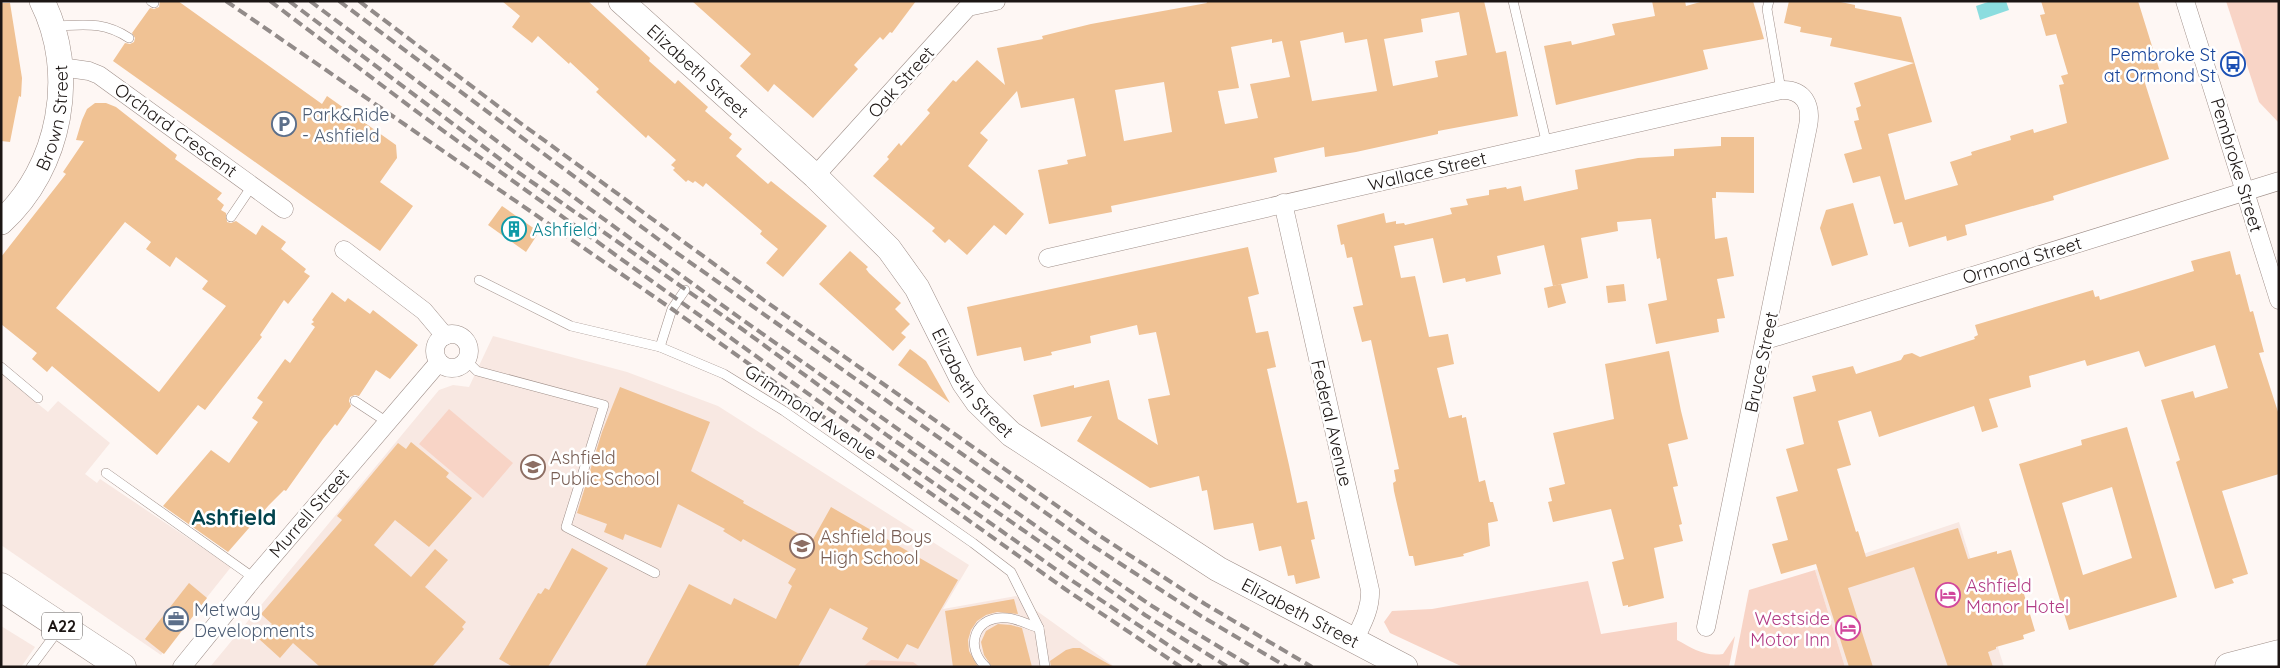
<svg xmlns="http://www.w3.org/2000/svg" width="2280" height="668" font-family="Quicksand,sans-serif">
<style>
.built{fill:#f8e8e2}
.green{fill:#f8d4c6}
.water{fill:#8bdddf}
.building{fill:#f0c294;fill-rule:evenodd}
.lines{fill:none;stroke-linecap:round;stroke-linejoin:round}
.lane-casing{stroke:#9f8f89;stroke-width:10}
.street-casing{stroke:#9f8f89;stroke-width:19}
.secondary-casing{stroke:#9f8f89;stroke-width:26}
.highway-casing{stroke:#9f8f89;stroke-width:29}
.lane{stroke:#fff;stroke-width:9}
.street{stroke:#fff;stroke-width:18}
.secondary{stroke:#fff;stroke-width:25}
.highway{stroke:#fff;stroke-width:28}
.rail{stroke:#928b89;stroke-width:4;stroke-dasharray:10 5;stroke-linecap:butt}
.labels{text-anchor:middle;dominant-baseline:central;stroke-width:5;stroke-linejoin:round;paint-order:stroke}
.shield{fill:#fff;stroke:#605c5a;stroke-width:1}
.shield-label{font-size:16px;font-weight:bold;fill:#1c1614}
.transit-label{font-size:18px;fill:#164399;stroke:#fff;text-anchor:end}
.street-label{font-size:18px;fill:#1c1614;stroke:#fff}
.service-label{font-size:18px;fill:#4e5e75;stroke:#fff;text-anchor:start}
.culture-label{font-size:18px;fill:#0d838f;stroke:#fff;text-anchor:start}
.education-label{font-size:18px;fill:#785e54;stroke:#fff;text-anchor:start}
.hotel-label{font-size:18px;fill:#b23c85;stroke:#fff;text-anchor:start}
.district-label{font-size:22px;font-weight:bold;fill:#02434d;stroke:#fff}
</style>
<rect width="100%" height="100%" fill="#fef7f4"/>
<g class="built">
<path d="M493 336 627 372 718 406 969 565 943 609 1016 596 1115 667H210L439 390 453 385 469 387Z"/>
<path d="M1 374 48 412 58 401 110 443 85 474 97 483 100 479 231 567 161 655 1 545Z"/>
<path d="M1959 522 2004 667H1845L1815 570Z"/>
<path d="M1 626 35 647 21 667H1Z"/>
</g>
<g class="green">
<path d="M2226 1H2279V123L2259 102Z"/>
<path d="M449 409 513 463 483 498 419 444Z"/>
<path d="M1815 570 1845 667H1734L1749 590Z"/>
<path d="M1588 581 1601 634 1677 622V640C1692 648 1705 657 1723 654L1735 636 1729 667H1463L1390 633 1384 622 1392 611 1432 609Z"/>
<path d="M871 660 913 662 920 667H863Z"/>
</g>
<path class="water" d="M1991 1H2006L2009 10 1980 20 1976 6Z"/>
<g class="building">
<path d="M160 1H178L322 104 327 96 396 145 397 158 380 182 413 206 380 251 113 61 125 43 130 44 134 42 135 38 132 33 150 8 154 9 159 7Z"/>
<path d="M502 1H588L650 58 649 61 675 84 678 80 708 107 705 111 732 134 729 138 742 149 736 156 768 184 771 181 827 226 783 277 766 263 778 249 760 234 762 231 706 183 703 187 695 181 693 183 688 180 686 182 673 170 675 168 671 165 676 160 648 135 646 138 596 92 599 89 570 62 569 64 538 36 532 43 512 27 520 16Z"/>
<path d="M692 1H916L892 33 890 32 883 40 880 37 854 65 858 69 813 118 774 84 768 92 740 66 751 54Z"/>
<path d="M1206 1H1484L1496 53 1506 51 1518 116 1438 131V134L1356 152 1325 157 1324 147 1274 158 1277 172 1111 206 1112 212 1049 224 1038 170 1068 164 1067 160 1086 156 1074 98 1021 108 1017 91 980 133 988 140 968 166 1024 214 1006 235 994 225 967 255 949 239 945 243 932 231 935 228 873 176 889 159 887 157 899 143 901 146 930 113 927 110 953 80 956 82 977 60 1005 85 997 48 1043 39 1042 36 1091 24 1207 3ZM1459 12 1467 55 1435 61 1438 77 1393 86 1384 39 1423 32 1421 19ZM1343 32 1345 43 1367 39 1377 91 1312 101 1300 41ZM1272 39V43L1282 41 1290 77 1250 84 1258 118 1225 124 1218 91 1239 88 1231 47ZM1164 82 1172 132 1124 141 1115 90Z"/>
<path d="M1652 1H1685L1686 6 1704 1H1753L1764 39 1703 50 1708 69 1556 105 1544 46 1571 41 1572 45 1615 35 1612 24 1655 16Z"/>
<path d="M1789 1H1836L1855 5V8L1901 17 1932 122 1888 134 1905 200 1958 185 1950 162 1972 155 1971 152 2011 140 2010 136 2033 129 2034 133 2067 123 2059 85 2064 84 2061 76 2068 74 2056 34 2046 36 2040 15 2045 14 2041 1H2138L2161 75 2144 80 2169 159 2053 196 2054 200 1965 225 1967 235 1947 241 1946 236 1909 247 1902 222 1894 224 1880 176 1853 183 1844 154 1862 149 1854 121 1859 120 1856 108 1861 106 1854 83 1914 63 1830 46 1832 38 1800 32 1801 27 1784 23Z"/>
<path d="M1 3H10L22 78 21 97 19 96 10 142 1 141Z"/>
<path d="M95 103H106L116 107 177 155 175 159 222 193 217 199 224 205 221 210 226 213 227 222 231 223 236 221 256 235 262 225 286 242 281 249 306 269 304 272 310 276 288 304 284 300 260 335 262 337 205 410 198 405 157 455 52 366 47 372 32 359 37 353 1 324V257L66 174 63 172 84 141 76 140 82 120 87 109ZM125 222 151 242 146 249 170 267 176 257 208 281 202 289 226 306 159 392 56 308Z"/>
<path d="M1721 137H1754V193L1716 192V198H1712L1715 239 1727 237 1734 276 1717 279 1725 318 1717 319 1719 332 1656 344 1648 304 1667 300 1660 258 1657 259 1651 219 1617 222 1618 231 1581 238 1588 278 1553 286 1544 245 1497 256 1501 274 1466 282 1465 278 1443 283 1433 238 1394 246 1401 278 1415 276 1429 337 1448 334 1454 364 1437 368 1449 418 1462 415V418L1466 417 1479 482 1485 480 1490 502H1493L1498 521 1488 523 1490 546 1463 554 1464 556 1415 566 1413 556H1409L1394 491 1393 483 1396 481 1394 470 1399 469 1371 340 1362 342 1353 307 1363 305 1352 257 1347 258 1344 244 1341 245 1337 225 1384 213 1386 223 1396 221V224L1404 223 1405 225 1452 214 1450 208 1468 205 1466 199 1489 195V190L1506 187 1507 189 1521 186 1524 201 1578 189 1575 170 1638 158 1674 156V149L1721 146Z"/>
<path d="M1853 203 1868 255 1832 266 1820 228 1826 210Z"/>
<path d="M502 206 539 232 526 252 488 225Z"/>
<path d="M1248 247 1259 294 1248 297 1256 333 1268 331 1276 367 1267 369 1289 465 1297 503 1307 501 1315 539 1311 540 1320 578 1296 584 1294 575 1288 576 1281 546 1259 551 1253 523 1214 530 1207 490 1202 491 1199 476 1150 488 1077 441 1092 416 1041 427 1033 395 1074 385V388L1109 380 1118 419 1158 445 1148 399 1170 395 1156 332 1139 335 1137 325 1090 336 1091 343 1051 352 1052 355 1024 361 1021 347 977 356 967 307Z"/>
<path d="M850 251 868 267 866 269 869 273 901 303 895 309 910 324 901 333 906 337 893 351 819 284Z"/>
<path d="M2230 251 2236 275 2240 274 2250 312 2253 311 2264 352 2259 353 2279 415V474L2222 491 2248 574 2232 579 2234 583 2215 589 2176 462 2180 460 2161 400 2193 391 2195 398 2228 388 2215 345 2145 367 2139 351 2087 366 2085 360 2029 376 2031 387 1989 399 1998 427 1982 432 1974 406 1879 437 1871 411 1838 421 1851 465 1837 469 1856 532 1858 531 1866 557 1958 528 1968 559 1997 551V554L2011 550 2035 631 2023 635 2024 639 1996 647V649L1988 652 1993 667H1948L1914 567 1848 588 1873 667H1849L1816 564 1781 574 1772 544 1788 540 1776 497 1798 491 1786 449 1804 444 1793 397 1816 391 1812 376 1853 366 1856 374 1901 360 1904 355 1912 353 1920 357 1975 339 1974 337 1978 335 1975 325 2093 290 2095 297 2099 296 2100 300 2194 271 2191 261Z"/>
<path d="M1561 284 1566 303 1548 308 1544 288Z"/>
<path d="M1624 284 1626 301 1608 303 1606 286Z"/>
<path d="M332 292 345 302 348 298 370 314 373 310 418 345 390 379 376 370 359 396 355 395 350 397 349 401 351 406 337 426 335 424 323 439 286 491 284 490 269 505 228 552 163 506 211 450 229 463 258 422 252 418 263 402 257 398 285 359 290 363 315 327 311 324 314 322 312 320Z"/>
<path d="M910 349 926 361 950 403 898 365Z"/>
<path d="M1669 351 1681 411 1688 439 1668 444 1678 486 1673 487 1682 524 1679 525 1683 541 1654 548 1664 598 1628 607V605L1623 606 1612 562 1624 559 1611 509 1553 522 1548 502 1552 501 1549 488 1565 484 1553 433 1614 419 1605 364Z"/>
<path d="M620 387 710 422 691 471 744 501 743 503 812 541 831 507 958 580 918 649 907 644 898 659 862 639 868 628 830 608 798 667H645L689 584 731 605 734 598 776 619 792 586 788 583 796 569 743 539 741 542 723 531 725 529 678 504 661 548 625 534 623 540 604 532 607 524 577 513 602 432Z"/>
<path d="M2127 427 2177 597 2069 630 2019 464 2082 445 2081 440ZM2112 487 2132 558 2083 575 2062 503Z"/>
<path d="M411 442 449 473 446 477 472 498 429 547 395 520 374 545 411 577 435 549 448 560 425 587 466 622 462 627 464 629 432 667H320L293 643 280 658 259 639 272 624 261 614 342 520 337 516 398 443 406 449Z"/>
<path d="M572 548 608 568 548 667H513L499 659 538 593 541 594 545 588 549 590Z"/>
<path d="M189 583 207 598 164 654 145 639Z"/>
<path d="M1014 599 1018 614 997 612 986 615 977 621 971 630 968 640 969 651 978 667H953L945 611Z"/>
<path d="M998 624 1011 625 1022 628 1032 667H992L984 655 981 642 986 631Z"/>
<path d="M1073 648H1080L1114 667H1051L1050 661 1066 650Z"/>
</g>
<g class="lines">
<defs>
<g id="lane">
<path d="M151 1 154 3"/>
<path d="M1513 1 1547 145"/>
<path d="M1769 1 1767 9 1781 90"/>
<path d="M55 26C84 25 103 21 129 38"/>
<path d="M231 217 252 186"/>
<path d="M479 280 571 326 660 347 724 374 784 411 973 543 1011 572 1039 628 1045 667"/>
<path d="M660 347 672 309 685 290"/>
<path d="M466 360 477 371 604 405 566 527 655 573"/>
<path d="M1 367 38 398"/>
<path d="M355 401 387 422"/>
<path d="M106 473 254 578"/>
<path d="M31 667 60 628"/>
<path d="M986 667C963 646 976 614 1008 618 1018 619 1029 625 1039 628"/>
</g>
<g id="street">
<path d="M2185 1 2279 300"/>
<path d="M61 67 89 71 99 75 284 209"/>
<path d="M815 176 968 7 996 1"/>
<path d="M1283 203 1370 590C1371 609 1362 624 1354 641"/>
<path d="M344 250 424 311 445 336"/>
<path d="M1048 258 1781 90C1804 89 1812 105 1808 126L1706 627"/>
<circle cx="452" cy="351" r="17"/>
<path d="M1766 340 2279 181"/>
<path d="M182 667 254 578 439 362"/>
</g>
<g id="secondary">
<path id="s1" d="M621 1 815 176 889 249 917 288 964 382 978 402 1011 434 1218 569 1405 667"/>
<path id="s2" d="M1 222C61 168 78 72 42 1"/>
</g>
<g id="highway">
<path d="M1 587 122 667"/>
<path d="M2229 667 2279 654"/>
</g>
</defs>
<use href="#lane" class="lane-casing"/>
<use href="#street" class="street-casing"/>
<use href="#secondary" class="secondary-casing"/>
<use href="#highway" class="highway-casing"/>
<use href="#lane" class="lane"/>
<use href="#street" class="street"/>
<use href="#secondary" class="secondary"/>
<use href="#highway" class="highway"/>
<g class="rail">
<path d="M226 1 672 309 1065 589 1181 667"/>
<path d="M270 1 420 114 853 426 1071 580 1201 667"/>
<path d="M289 1 512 168 742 329 888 436 1145 615 1228 667"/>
<path d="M310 1 517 156 740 318 1083 559 1152 606 1252 667"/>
<path d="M339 1 674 251 1090 544 1201 616 1287 667"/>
<path d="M359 1 519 122 765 301 1100 536 1205 604 1312 667"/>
</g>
</g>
<defs>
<symbol id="bus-ring" viewBox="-11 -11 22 22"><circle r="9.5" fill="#fff" stroke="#1a4fb4" stroke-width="1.5"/><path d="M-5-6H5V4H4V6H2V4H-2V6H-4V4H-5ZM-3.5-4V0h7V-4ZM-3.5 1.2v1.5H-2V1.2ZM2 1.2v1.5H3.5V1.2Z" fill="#1a4fb4"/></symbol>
<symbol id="parking-ring" viewBox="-11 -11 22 22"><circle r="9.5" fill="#fff" stroke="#5c6f8a" stroke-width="1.5"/><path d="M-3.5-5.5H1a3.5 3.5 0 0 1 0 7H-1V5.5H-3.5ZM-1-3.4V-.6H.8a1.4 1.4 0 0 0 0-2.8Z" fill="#5c6f8a"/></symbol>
<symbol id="building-ring" viewBox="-11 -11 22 22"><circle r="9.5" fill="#fff" stroke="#0f9aa8" stroke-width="1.5"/><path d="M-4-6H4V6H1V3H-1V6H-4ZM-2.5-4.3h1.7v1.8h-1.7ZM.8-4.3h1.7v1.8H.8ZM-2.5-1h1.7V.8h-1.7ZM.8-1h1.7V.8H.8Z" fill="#0f9aa8"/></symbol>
<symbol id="school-ring" viewBox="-11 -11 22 22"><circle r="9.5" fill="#fff" stroke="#8d6e63" stroke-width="1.5"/><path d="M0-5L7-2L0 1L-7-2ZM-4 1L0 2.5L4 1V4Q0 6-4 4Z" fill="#8d6e63"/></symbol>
<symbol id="hotel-ring" viewBox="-11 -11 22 22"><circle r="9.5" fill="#fff" stroke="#d1479c" stroke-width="1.5"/><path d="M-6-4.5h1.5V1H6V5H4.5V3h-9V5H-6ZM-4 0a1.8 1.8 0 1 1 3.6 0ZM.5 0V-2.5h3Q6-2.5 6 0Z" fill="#d1479c"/></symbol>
<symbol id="office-ring" viewBox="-11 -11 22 22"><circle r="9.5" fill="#fff" stroke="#5c6f8a" stroke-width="1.5"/><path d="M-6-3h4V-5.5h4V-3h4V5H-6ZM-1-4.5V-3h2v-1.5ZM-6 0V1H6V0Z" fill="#5c6f8a"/></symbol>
</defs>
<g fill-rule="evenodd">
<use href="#bus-ring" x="2219" y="50" width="28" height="28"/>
<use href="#parking-ring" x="270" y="110" width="28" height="28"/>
<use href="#building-ring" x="500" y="215" width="28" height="28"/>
<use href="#school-ring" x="519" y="453" width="28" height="28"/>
<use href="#school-ring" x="788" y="532" width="28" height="28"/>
<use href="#hotel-ring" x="1934" y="581" width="28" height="28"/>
<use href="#office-ring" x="162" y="605" width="28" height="28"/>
<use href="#hotel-ring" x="1834" y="614" width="28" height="28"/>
</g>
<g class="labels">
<rect class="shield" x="42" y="612.5" width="40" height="27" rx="4"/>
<g class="shield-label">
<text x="62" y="626">A22</text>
</g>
<g class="transit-label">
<text x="2216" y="54">Pembroke St<tspan x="2216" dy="21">at Ormond St</tspan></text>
</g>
<g class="street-label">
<text stroke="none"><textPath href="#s1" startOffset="104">Elizabeth Street</textPath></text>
<text transform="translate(901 82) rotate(-48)">Oak Street</text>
<text stroke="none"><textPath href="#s2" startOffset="120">Brown Street</textPath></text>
<text transform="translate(176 130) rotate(36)">Orchard Crescent</text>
<text transform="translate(2237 165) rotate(73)">Pembroke Street</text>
<text transform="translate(1427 171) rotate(-13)">Wallace Street</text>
<text transform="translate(2022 260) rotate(-17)">Ormond Street</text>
<text transform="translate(1761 362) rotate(-78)">Bruce Street</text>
<text stroke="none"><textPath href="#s1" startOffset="524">Elizabeth Street</textPath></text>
<text transform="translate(811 412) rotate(34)">Grimmond Avenue</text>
<text transform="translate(1332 423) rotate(77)">Federal Avenue</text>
<text transform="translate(309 513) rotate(-49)">Murrell Street</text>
<text stroke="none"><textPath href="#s1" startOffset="929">Elizabeth Street</textPath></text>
</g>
<g class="service-label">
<text x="302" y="114">Park&amp;Ride<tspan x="302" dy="21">- Ashfield</tspan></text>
<text x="194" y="609">Metway<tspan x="194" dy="21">Developments</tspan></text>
</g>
<g class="culture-label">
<text x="532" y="229">Ashfield</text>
</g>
<g class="education-label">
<text x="550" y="457">Ashfield<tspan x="550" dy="21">Public School</tspan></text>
<text x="820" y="536">Ashfield Boys<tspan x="820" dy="21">High School</tspan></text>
</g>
<g class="hotel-label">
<text x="1966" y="585">Ashfield<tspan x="1966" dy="21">Manor Hotel</tspan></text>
<text x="1830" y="618" text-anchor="end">Westside<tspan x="1830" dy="21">Motor Inn</tspan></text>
</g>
<g class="district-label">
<text x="234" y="517">Ashfield</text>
</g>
</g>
<rect width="2280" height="668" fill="none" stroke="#1c1614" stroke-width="5"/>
</svg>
